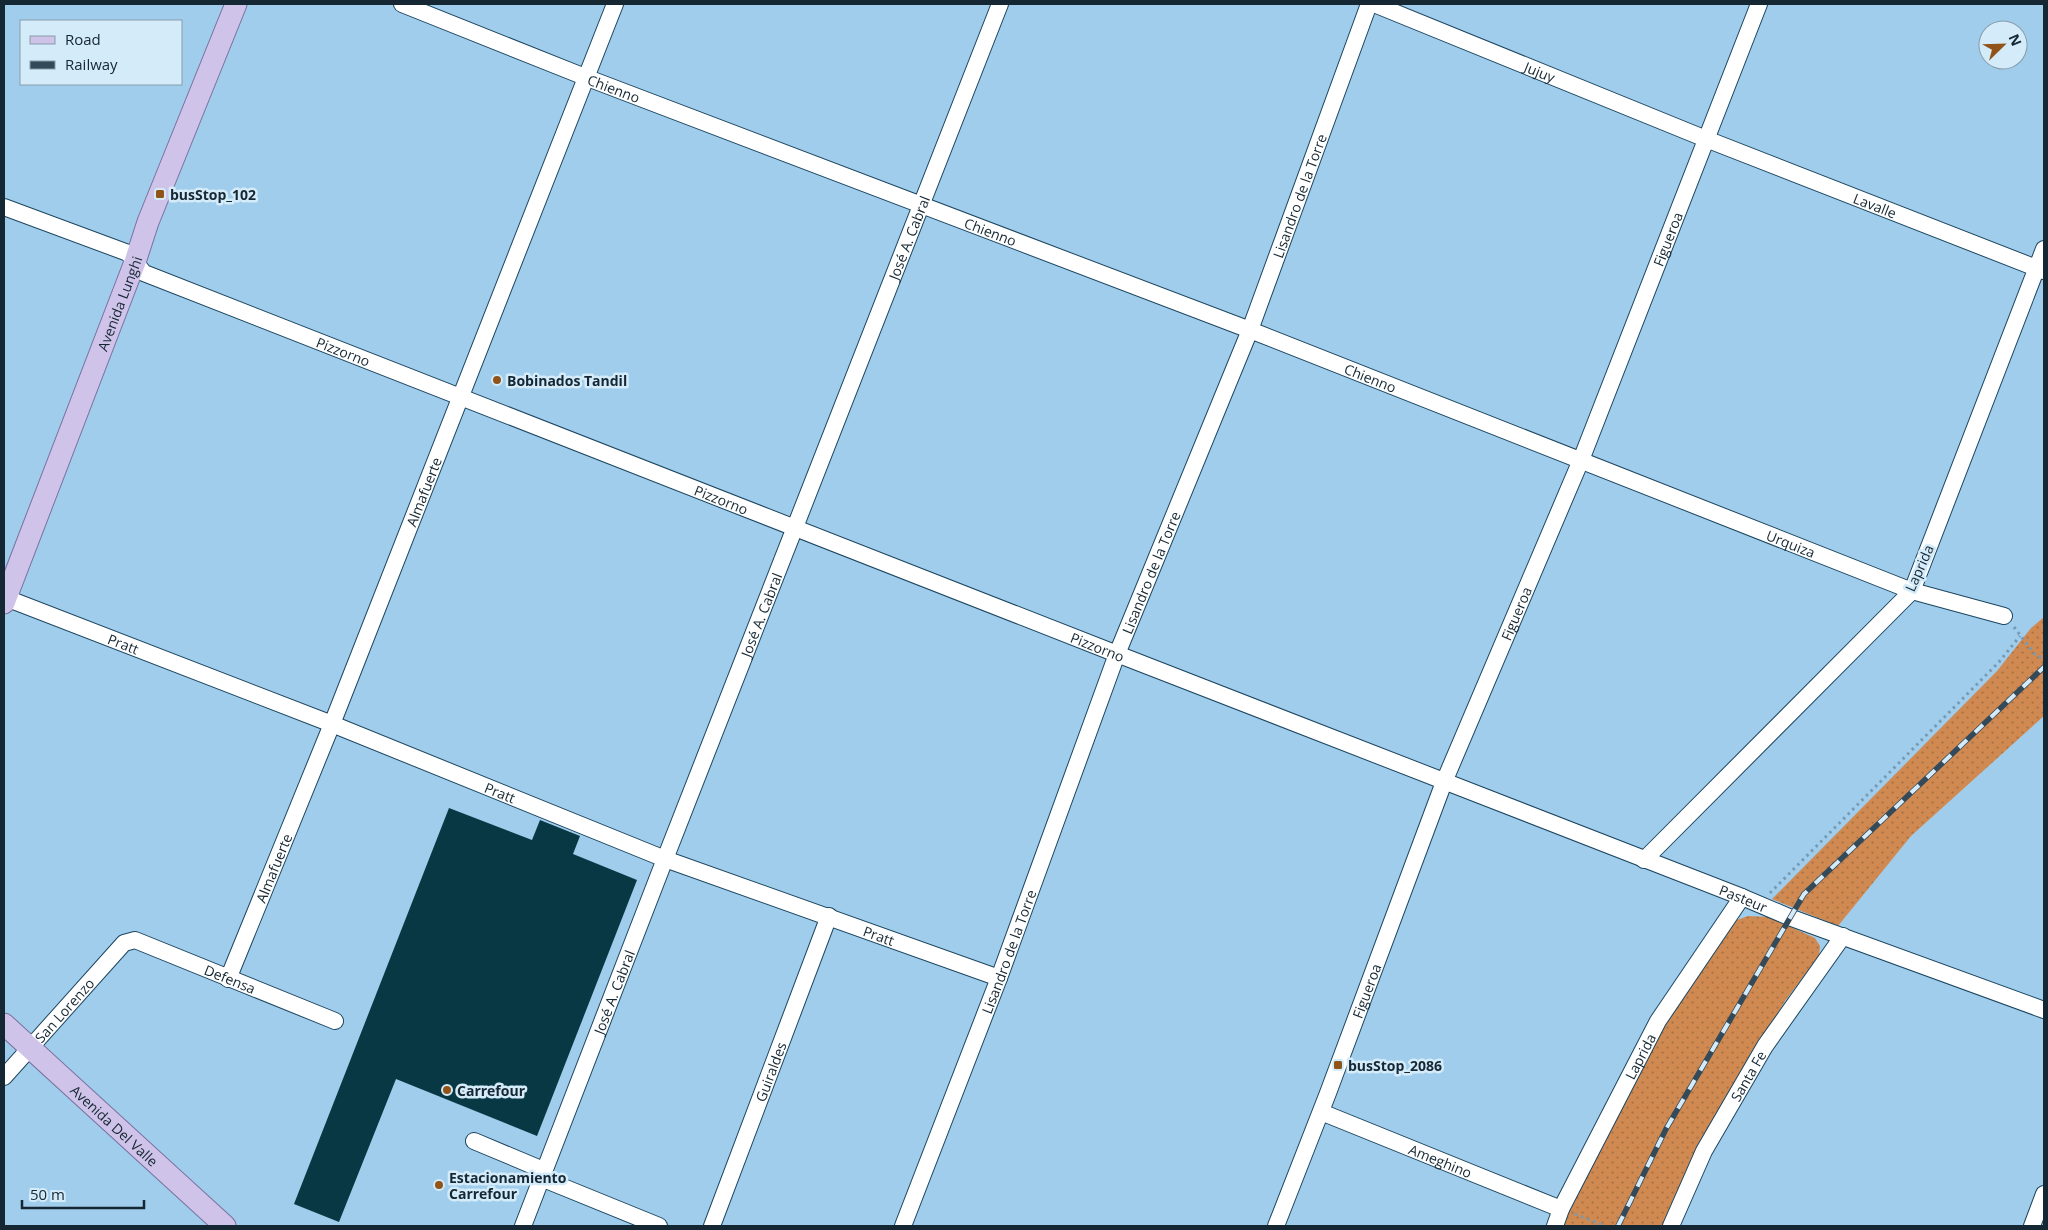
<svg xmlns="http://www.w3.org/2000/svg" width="2048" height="1230" font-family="'Open Sans',sans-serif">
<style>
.grass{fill:url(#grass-dots)}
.building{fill:#083843}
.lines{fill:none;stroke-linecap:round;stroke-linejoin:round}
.minor-casing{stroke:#1c4660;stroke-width:18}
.major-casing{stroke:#79729f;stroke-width:23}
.path{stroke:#769ab3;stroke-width:3;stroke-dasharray:2.5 4;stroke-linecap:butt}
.minor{stroke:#fff;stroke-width:16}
.major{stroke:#cfc3e9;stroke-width:21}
.rail-casing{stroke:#334a5a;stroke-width:5.5}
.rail{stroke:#d4ebfa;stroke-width:4;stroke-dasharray:11;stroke-linecap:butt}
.poi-dot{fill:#915318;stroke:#d4ebfa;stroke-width:2}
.labels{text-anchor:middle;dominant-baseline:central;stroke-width:5;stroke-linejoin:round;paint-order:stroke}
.street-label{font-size:14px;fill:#152732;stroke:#d4ebfa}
.poi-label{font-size:14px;font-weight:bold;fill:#152732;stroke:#d4ebfa;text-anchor:start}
</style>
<defs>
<pattern id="grass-dots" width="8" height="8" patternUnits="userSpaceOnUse" patternTransform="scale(1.25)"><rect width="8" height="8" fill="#d08a51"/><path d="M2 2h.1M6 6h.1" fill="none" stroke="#a87144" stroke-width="1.8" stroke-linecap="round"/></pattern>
</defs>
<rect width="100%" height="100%" fill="#a0cdec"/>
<g class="grass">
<path d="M2044 617V716L1911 836 1838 926 1772 899 1997 671 2031 628Z"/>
<path d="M1748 916 1769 917 1815 938 1820 946 1819 956 1785 1001 1701 1141 1663 1226H1561L1663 1026 1734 921Z"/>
</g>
<path class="building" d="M449 808 532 840 540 820 580 836 573 854 637 880 537 1136 396 1079 339 1222 294 1204Z"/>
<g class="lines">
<defs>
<g id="minor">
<path id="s1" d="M402 4 585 77 1250 330 1912 591 2004 616"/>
<path id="s2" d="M1374 4 1706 139 2044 271"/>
<path id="s3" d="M4 207 128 253 144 273 1117 654 1742 897 1789 917 2044 1010"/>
<path id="s4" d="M6 598 332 724 665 859 999 978"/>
<path d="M1644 860 1912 591 2044 249"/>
<path id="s5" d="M228 979 332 724 615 4"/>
<path id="s6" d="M4 1077 124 943 135 940 335 1021"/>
<path id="s7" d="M1321 1112 1561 1209"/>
<path d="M474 1141 536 1167 541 1178 659 1226"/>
<path id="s8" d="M523 1226 665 859 1000 4"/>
<path id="s9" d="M712 1226 829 916"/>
<path id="s10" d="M903 1226 999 978 1117 654 1250 330 1369 4"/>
<path id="s11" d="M1276 1226 1328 1093 1444 782 1581 460 1759 4"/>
<path id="s12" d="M1555 1226 1561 1209 1658 1021 1742 897"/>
<path id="s13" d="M1671 1226 1704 1151 1765 1046 1843 936"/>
<path d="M2032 1226 2044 1194"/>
</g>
<g id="major">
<path id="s14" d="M4 603 135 262 148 222 236 4"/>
<path id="s15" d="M4 1024 225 1226"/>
</g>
</defs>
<use href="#minor" class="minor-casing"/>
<use href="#major" class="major-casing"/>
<g class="path">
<path d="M2014 627 2036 656 2044 658"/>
<path d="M1770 893 1999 662 2020 636"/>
<path d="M1575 1214 1605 1226"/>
</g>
<use href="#minor" class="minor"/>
<use href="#major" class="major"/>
<defs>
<path id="rail" d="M1618 1226 1666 1129 1804 894 2044 667"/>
</defs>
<use href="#rail" class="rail-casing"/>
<use href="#rail" class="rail"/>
</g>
<g class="poi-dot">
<rect x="155" y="189" width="10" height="10" rx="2.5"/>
<circle cx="497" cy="380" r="5"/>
<rect x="1333" y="1060" width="10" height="10" rx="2.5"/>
<circle cx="447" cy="1090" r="5"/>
<circle cx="439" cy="1185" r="5"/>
</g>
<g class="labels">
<g class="street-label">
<text stroke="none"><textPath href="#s2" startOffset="179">Jujuy</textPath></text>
<text stroke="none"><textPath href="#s1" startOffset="228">Chienno</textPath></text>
<text stroke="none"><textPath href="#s10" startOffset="1104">Lisandro de la Torre</textPath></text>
<text stroke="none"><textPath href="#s2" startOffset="540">Lavalle</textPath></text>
<text stroke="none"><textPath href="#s1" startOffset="631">Chienno</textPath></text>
<text stroke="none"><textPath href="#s8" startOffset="1061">José A. Cabral</textPath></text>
<text stroke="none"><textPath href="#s11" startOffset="1062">Figueroa</textPath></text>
<text stroke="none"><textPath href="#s14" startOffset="321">Avenida Lunghi</textPath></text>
<text stroke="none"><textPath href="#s3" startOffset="372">Pizzorno</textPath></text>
<text stroke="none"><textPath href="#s1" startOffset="1038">Chienno</textPath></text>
<text stroke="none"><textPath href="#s5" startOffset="525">Almafuerte</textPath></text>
<text stroke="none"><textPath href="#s3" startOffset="778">Pizzorno</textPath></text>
<text stroke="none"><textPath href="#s1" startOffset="1490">Urquiza</textPath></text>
<text transform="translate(1919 568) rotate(-66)">Laprida</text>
<text stroke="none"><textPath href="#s10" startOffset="699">Lisandro de la Torre</textPath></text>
<text stroke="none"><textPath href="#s8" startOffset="656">José A. Cabral</textPath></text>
<text stroke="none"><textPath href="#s11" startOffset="658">Figueroa</textPath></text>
<text stroke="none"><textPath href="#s4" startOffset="126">Pratt</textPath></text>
<text stroke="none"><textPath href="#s3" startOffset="1182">Pizzorno</textPath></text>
<text stroke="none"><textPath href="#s4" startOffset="531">Pratt</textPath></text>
<text stroke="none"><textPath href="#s5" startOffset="120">Almafuerte</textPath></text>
<text stroke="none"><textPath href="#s3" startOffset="1875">Pasteur</textPath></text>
<text stroke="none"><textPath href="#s4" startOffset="936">Pratt</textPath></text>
<text stroke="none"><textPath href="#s10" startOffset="294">Lisandro de la Torre</textPath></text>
<text stroke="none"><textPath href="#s6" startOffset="294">Defensa</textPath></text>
<text stroke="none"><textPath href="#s11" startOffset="252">Figueroa</textPath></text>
<text stroke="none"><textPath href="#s8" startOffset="251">José A. Cabral</textPath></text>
<text stroke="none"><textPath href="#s6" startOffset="90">San Lorenzo</textPath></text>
<text stroke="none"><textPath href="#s12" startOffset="190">Laprida</textPath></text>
<text stroke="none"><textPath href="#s9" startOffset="165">Guiraldes</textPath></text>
<text stroke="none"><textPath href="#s13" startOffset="169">Santa Fe</textPath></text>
<text stroke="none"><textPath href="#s15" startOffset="150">Avenida Del Valle</textPath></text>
<text stroke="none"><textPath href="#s7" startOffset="129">Ameghino</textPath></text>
</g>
<g class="poi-label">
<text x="170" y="194">busStop_102</text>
<text x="507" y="380">Bobinados Tandil</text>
<text x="1348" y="1065">busStop_2086</text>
<text x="457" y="1090">Carrefour</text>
<text x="449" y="1177">Estacionamiento<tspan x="449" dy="16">Carrefour</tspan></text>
</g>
</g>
<rect width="2048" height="1230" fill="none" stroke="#152732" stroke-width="10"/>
<rect x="20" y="20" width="162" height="65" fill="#d4ebfa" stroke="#889daa"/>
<rect x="30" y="36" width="25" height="8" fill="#cfc3e9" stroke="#889daa"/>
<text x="65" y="45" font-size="15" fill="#152732">Road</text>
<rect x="30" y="61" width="25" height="8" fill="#334a5a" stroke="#889daa"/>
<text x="65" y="70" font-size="15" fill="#152732">Railway</text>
<g transform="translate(2003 45) rotate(67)"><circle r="24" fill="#d4ebfa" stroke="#889daa"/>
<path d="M0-4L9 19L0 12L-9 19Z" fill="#915318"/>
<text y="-8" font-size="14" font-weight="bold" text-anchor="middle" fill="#152732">N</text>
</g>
<path d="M22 1200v8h122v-8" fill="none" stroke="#152732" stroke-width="2.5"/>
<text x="30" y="1200" font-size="15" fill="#152732" stroke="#d4ebfa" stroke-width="4" paint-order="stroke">50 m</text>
</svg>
